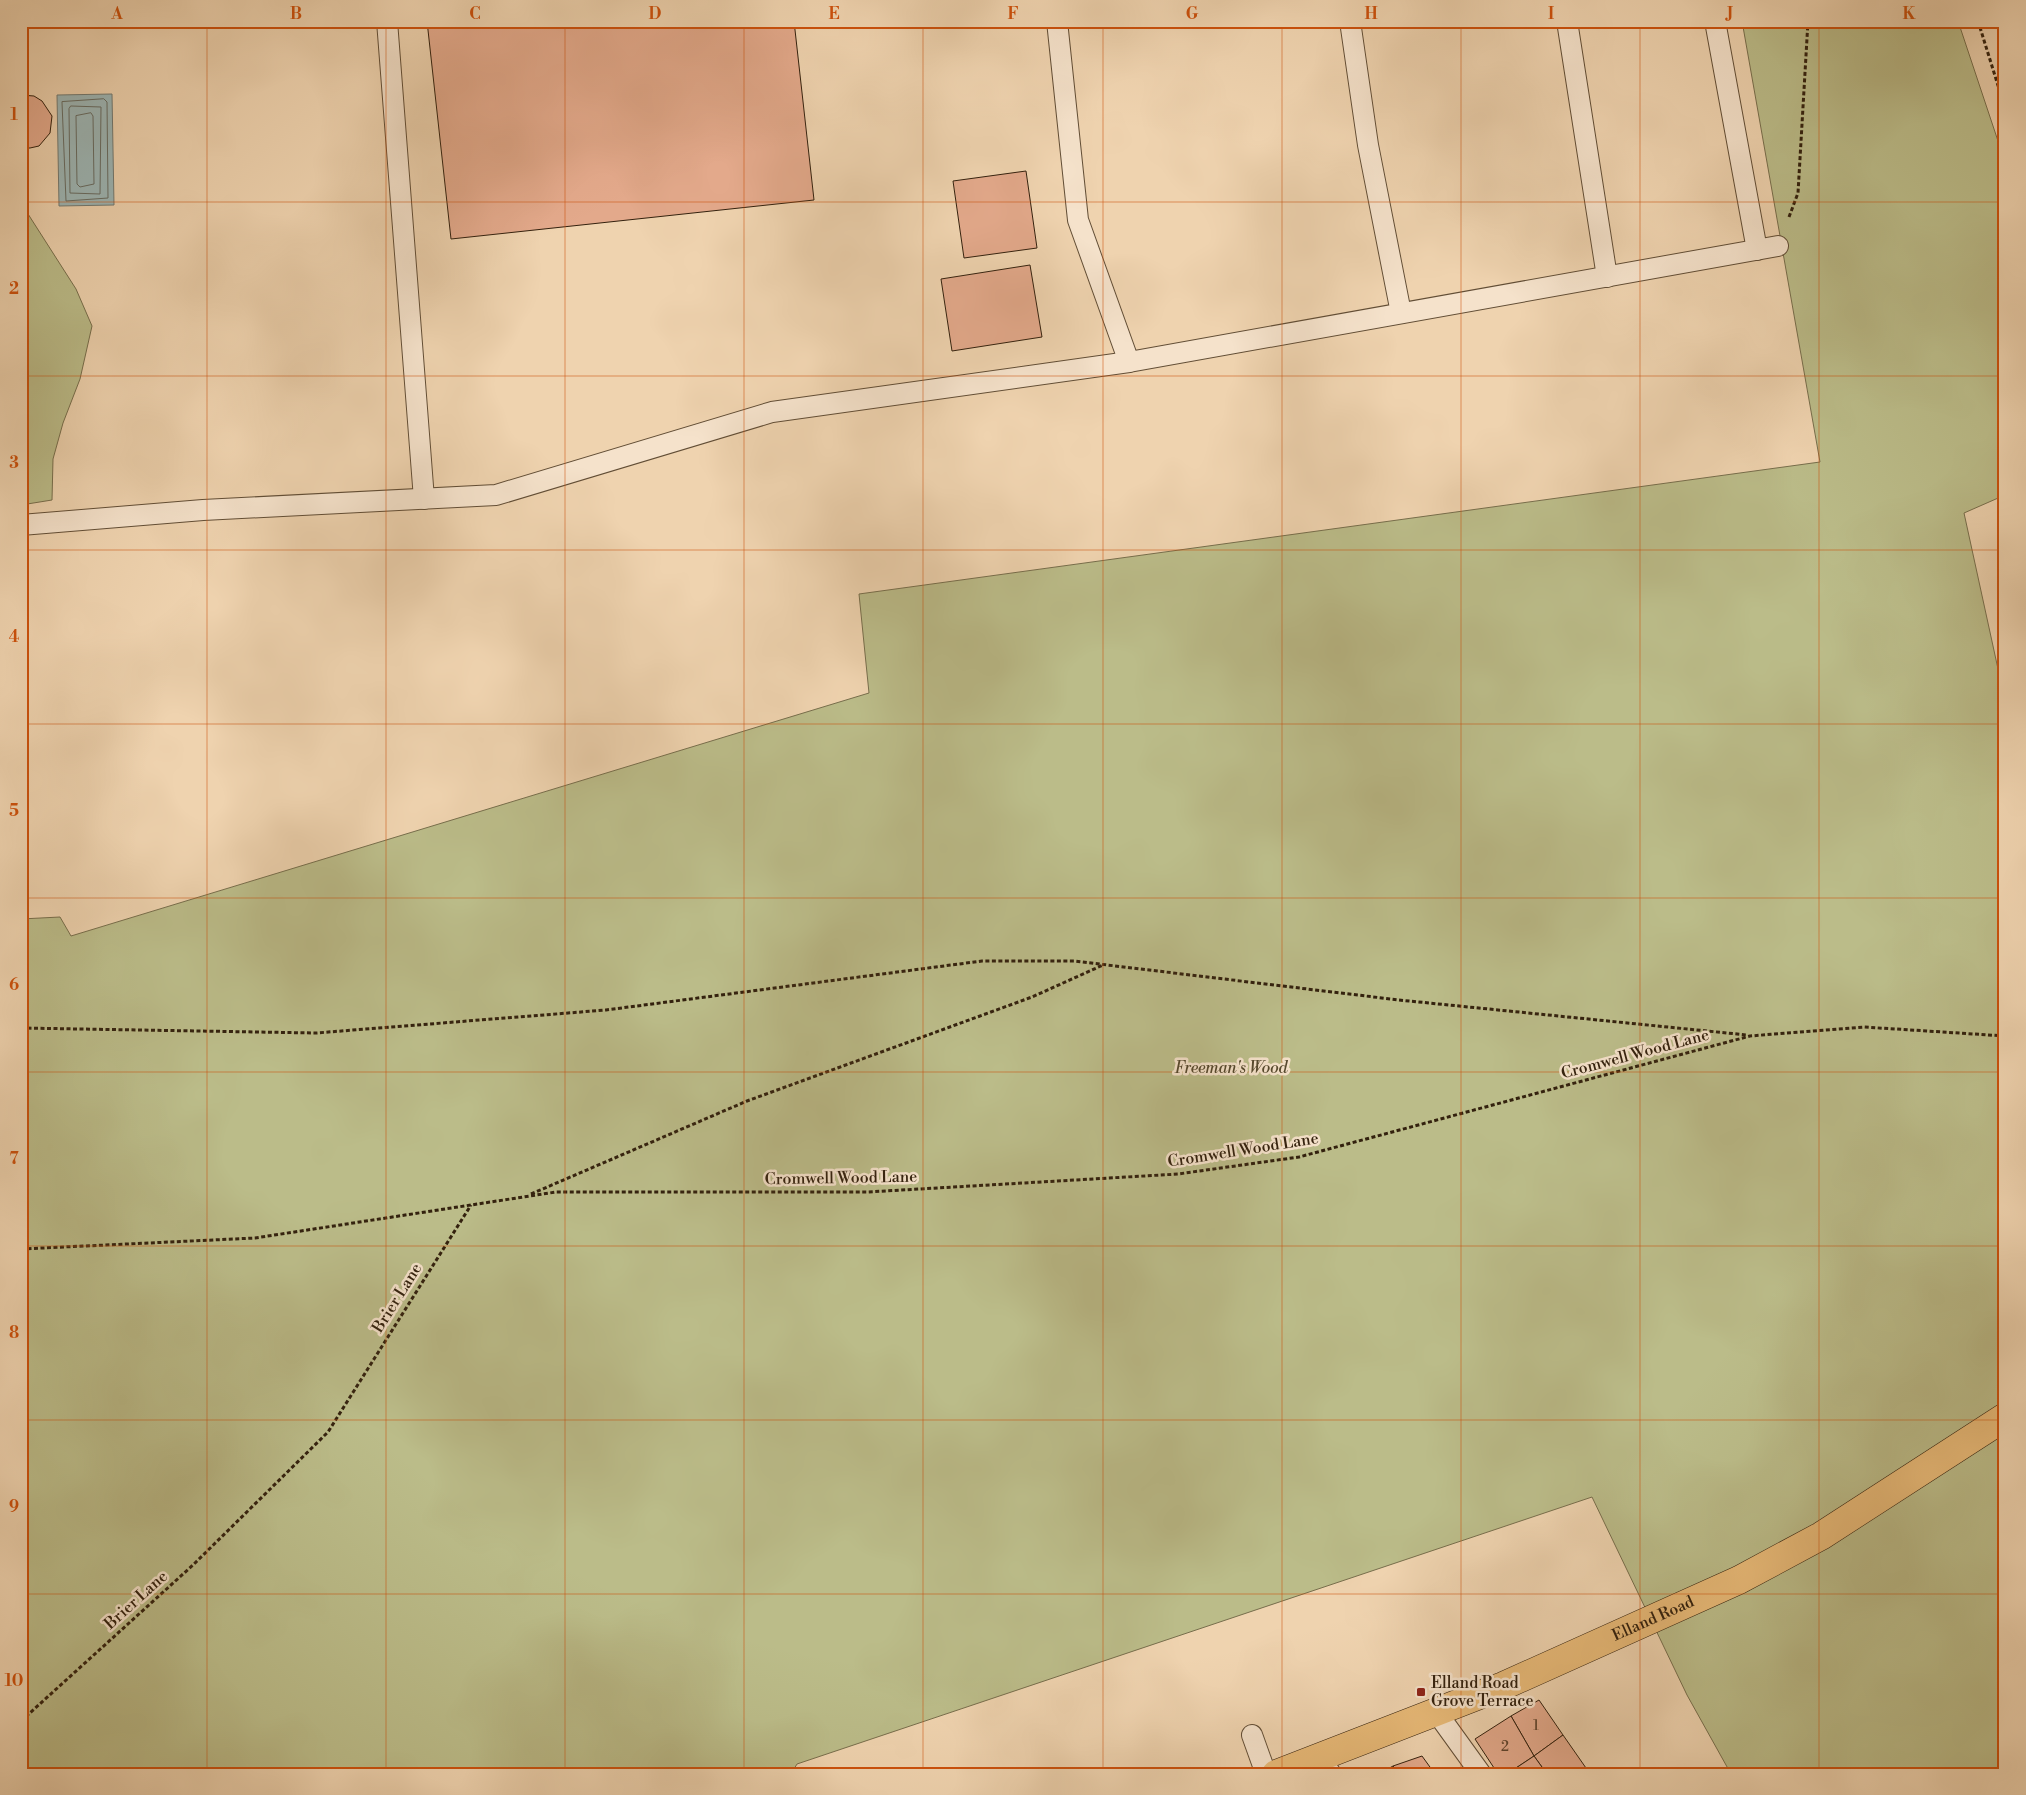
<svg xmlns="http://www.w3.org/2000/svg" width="2026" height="1795" font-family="'Libre Bodoni',serif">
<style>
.green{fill:#bbbc89;stroke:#776e4c}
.water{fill:#9db6b5;stroke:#737a72}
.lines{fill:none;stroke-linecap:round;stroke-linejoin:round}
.shore{stroke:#686c62;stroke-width:1}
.building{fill:#e3a98b;stroke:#33210e}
.lane-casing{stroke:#624e36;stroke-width:22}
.primary-casing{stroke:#33210e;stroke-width:29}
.path{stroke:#33210e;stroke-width:3;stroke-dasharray:4 2.5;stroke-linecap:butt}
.lane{stroke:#f5e2cb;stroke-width:20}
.primary{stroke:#e8ba78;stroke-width:28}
.grid{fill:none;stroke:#cd510c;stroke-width:1;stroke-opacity:0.55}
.poi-dot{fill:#8f2418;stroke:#f5e2cb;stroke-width:2}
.labels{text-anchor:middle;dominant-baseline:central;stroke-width:5;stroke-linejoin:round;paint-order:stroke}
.number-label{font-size:14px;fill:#5f432d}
.street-label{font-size:16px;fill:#33210e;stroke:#f5e2cb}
.park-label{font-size:16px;font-style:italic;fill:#55482d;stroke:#f5e2cb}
.poi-label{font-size:16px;fill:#33210e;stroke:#f5e2cb;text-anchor:start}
.neatline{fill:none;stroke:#cd510c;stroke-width:2}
.grid-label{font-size:16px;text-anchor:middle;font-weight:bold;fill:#cd510c}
</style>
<rect width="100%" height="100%" fill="#efd3af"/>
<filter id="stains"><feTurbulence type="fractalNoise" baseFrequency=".004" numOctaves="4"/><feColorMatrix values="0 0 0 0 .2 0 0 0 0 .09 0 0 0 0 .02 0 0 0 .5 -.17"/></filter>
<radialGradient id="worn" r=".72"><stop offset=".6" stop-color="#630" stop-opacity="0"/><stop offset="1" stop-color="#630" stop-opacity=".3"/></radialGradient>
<g class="green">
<path d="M1742 21H1958L2005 162V495L1964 513 2005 701V1774H1731L1687 1695 1592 1497 797 1764 791 1774H21V919L60 917 71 936 869 693 859 594 1820 462Z"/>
<path d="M21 203 76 289 92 326 80 379 63 423 53 459 52 500 21 505Z"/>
</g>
<path class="water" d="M112 94 114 205 59 206 57 95Z"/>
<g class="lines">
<g class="shore">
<path d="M104 99 107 102 108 198 66 201 62 102Z"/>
<path d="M71 106 101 107 100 194 70 193 69 109Z"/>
<path d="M91 113 93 116 94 184 80 187 77 184 76 116Z"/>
</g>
</g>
<g class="building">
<path d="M427 21H794L814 200 451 239Z"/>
<path d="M21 95 34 96 42 101 52 116 50 133 39 146 30 148H21Z"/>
<path d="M1026 171 1037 248 964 258 953 181Z"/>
<path d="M1030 265 1042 337 952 351 941 279Z"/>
<path d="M1539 1700 1563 1735 1534 1756 1511 1716Z"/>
<path d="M1511 1716 1534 1756 1507 1774H1498L1475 1739Z"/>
<path d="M1563 1735 1586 1768 1578 1774H1547L1534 1756Z"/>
<path d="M1422 1756 1435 1774H1399L1393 1766Z"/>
<path d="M1534 1756 1547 1774H1507Z"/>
<path d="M1393 1766 1399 1774H1379Z"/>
</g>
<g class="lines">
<defs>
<g id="lane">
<path d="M387 21 424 499"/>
<path d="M1350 21 1368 145 1401 313"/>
<path d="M1567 21 1607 277"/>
<path d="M1715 21 1757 250"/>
<path d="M1129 362 1778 246"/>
<path d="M21 525 203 510 496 495 772 412 1129 362 1078 220 1057 21"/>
<path d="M1437 1713 1481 1774"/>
<path d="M1252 1735 1266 1774"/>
<path d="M1320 1758 1331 1774"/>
</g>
<g id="primary">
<path id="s1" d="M1276 1774 1503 1686 1739 1580 1821 1536 2005 1417"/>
</g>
</defs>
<use href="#lane" class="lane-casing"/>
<use href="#primary" class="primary-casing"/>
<g class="path">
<path d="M1978 21 2005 108"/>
<path d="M1789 217 1798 193 1808 21"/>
<path d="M21 1028 316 1033 606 1010 982 961H1074L1399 1000 1747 1035"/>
<path d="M531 1194 747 1101 1032 997 1103 965"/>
<path d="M21 1249 255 1238 556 1192H867L1178 1174 1299 1157 1750 1036 1864 1027 2005 1036"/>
<path d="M21 1721 193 1565 328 1432 471 1205"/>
</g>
<use href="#lane" class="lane"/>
<use href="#primary" class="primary"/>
</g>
<path class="grid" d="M207 21V1774M386 21V1774M565 21V1774M744 21V1774M923 21V1774M1103 21V1774M1282 21V1774M1461 21V1774M1640 21V1774M1819 21V1774M21 202H2005M21 376H2005M21 550H2005M21 724H2005M21 898H2005M21 1072H2005M21 1246H2005M21 1420H2005M21 1594H2005"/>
<rect class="poi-dot" x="1416" y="1687" width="10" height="10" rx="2.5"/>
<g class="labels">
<g class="number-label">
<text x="1536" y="1726">1</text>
<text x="1505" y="1747">2</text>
</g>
<g class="street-label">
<text transform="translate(1635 1054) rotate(-15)">Cromwell Wood Lane</text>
<text transform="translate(1243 1150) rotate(-9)">Cromwell Wood Lane</text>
<text transform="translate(841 1178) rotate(-1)">Cromwell Wood Lane</text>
<text transform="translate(397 1298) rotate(-58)">Brier Lane</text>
<text transform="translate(136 1600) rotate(-42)">Brier Lane</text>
<text stroke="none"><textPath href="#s1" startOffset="408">Elland Road</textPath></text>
</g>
<g class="park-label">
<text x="1231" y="1068">Freeman's Wood</text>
</g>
<g class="poi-label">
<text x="1431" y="1683">Elland Road<tspan x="1431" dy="18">Grove Terrace</tspan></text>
</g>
</g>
<rect width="2026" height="1795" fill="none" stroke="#efd3af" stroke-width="55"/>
<rect x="28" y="28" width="1970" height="1740" class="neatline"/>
<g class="grid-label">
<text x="117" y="19">A</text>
<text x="296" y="19">B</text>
<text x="475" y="19">C</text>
<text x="655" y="19">D</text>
<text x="834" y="19">E</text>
<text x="1013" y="19">F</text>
<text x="1192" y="19">G</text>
<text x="1371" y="19">H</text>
<text x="1551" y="19">I</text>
<text x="1730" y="19">J</text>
<text x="1909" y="19">K</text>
<text x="14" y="120">1</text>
<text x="14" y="294">2</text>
<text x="14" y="468">3</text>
<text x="14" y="642">4</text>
<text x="14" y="816">5</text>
<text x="14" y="990">6</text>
<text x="14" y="1164">7</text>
<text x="14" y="1338">8</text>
<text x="14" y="1512">9</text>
<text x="14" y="1686">10</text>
</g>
<rect width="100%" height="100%" filter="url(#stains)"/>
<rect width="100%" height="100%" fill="url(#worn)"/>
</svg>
